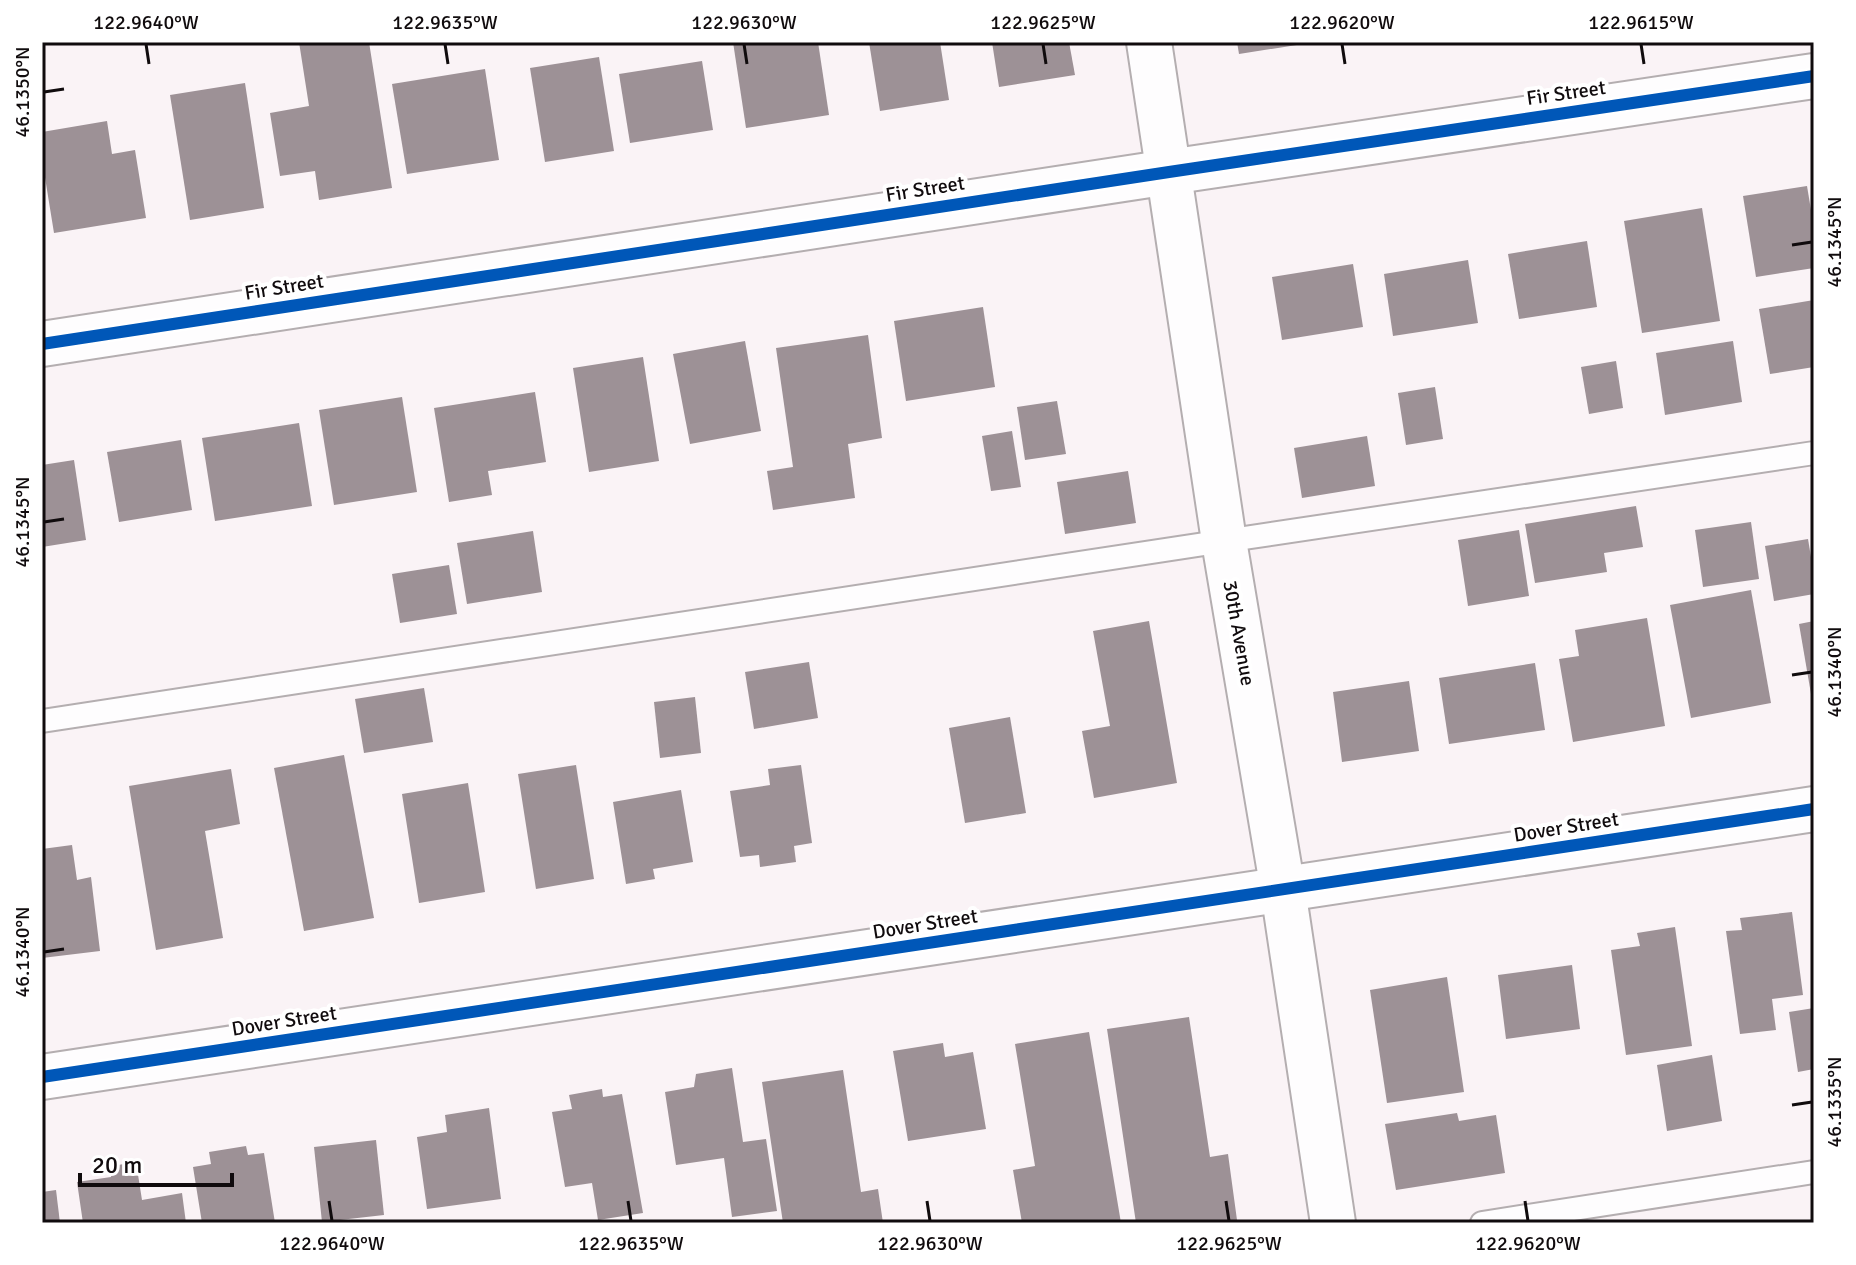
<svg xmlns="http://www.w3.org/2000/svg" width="1856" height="1265" font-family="Signika,sans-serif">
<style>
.building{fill:#9d9196}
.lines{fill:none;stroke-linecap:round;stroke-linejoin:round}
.service-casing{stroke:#b4aeb0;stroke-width:26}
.minor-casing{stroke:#b4aeb0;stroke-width:48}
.tertiary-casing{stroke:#b4aeb0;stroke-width:48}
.service{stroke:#fefdfe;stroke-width:22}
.minor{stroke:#fefdfe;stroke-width:44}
.tertiary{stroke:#fefdfe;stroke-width:44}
.cycleway-casing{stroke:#fff;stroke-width:17}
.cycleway{stroke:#0057b8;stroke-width:12}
.ticks{fill:none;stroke:#100b0d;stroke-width:3}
.labels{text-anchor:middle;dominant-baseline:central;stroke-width:8;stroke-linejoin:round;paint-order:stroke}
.street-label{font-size:20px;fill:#100b0d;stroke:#fff}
.neatline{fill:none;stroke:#100b0d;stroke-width:3}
.ticks-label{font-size:20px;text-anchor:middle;fill:#100b0d}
</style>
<rect width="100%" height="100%" fill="#faf3f6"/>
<g class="building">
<path d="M299 42H369L392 188 319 200 315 171 280 176 270 113 309 106Z"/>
<path d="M733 42H818L829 115 746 128Z"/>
<path d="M869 42H940L949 100 880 111Z"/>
<path d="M992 42H1069L1075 75 999 87Z"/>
<path d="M1237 42H1303V44L1239 54Z"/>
<path d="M599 57 614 151 545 162 530 68Z"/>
<path d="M702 61 713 130 630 143 619 74Z"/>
<path d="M485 69 499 160 407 174 392 84Z"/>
<path d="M245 83 264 208 190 220 170 95Z"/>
<path d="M107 121 112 154 135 150 146 218 54 233 42 159V132Z"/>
<path d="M1807 186 1814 228V268L1756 277 1743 196Z"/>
<path d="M1702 208 1720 321 1642 333 1624 221Z"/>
<path d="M1587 241 1597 307 1519 319 1508 254Z"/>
<path d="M1468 260 1478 323 1393 336 1384 274Z"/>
<path d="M1353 264 1363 327 1282 340 1272 277Z"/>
<path d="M1814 300V367L1770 374 1759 309Z"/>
<path d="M983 307 995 387 906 401 894 321Z"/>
<path d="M868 335 882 438 848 444 855 498 773 510 767 471 793 467 776 348Z"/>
<path d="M745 341 761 431 690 444 673 354Z"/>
<path d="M1733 341 1742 402 1665 415 1656 353Z"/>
<path d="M643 357 659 461 589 472 573 368Z"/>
<path d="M1616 361 1623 408 1589 414 1581 367Z"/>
<path d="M1435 387 1443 439 1406 445 1398 393Z"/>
<path d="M535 392 546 462 488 471 492 495 449 502 434 408Z"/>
<path d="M402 397 417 492 334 505 319 410Z"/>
<path d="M1057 401 1066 454 1025 460 1017 407Z"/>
<path d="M299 423 312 506 215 521 202 438Z"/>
<path d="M1012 431 1021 487 991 491 982 436Z"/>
<path d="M1367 436 1375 486 1302 498 1294 448Z"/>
<path d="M181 440 192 510 119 522 107 452Z"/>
<path d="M74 460 86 540 42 547V465Z"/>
<path d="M1128 471 1136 523 1065 534 1057 482Z"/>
<path d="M1636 506 1643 547 1604 553 1607 572 1535 583 1525 524Z"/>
<path d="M1751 522 1759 579 1703 587 1695 530Z"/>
<path d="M1519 530 1529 596 1468 606 1458 540Z"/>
<path d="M533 531 542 592 467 604 457 543Z"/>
<path d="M1808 539 1814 575V594L1774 601 1765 546Z"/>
<path d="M449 565 457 614 400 623 392 574Z"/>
<path d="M1751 590 1771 703 1691 718 1670 605Z"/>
<path d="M1647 618 1665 726 1573 742 1559 659 1579 656 1575 630Z"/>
<path d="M1149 621 1177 783 1094 798 1082 731 1110 726 1093 631Z"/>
<path d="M1814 621V693L1811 694 1799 624Z"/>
<path d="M809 662 818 718 754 729 745 672Z"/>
<path d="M1535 663 1545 730 1449 744 1439 678Z"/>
<path d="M1409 681 1419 751 1342 762 1333 692Z"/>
<path d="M424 688 433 742 364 753 355 699Z"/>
<path d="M695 697 701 753 660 758 654 702Z"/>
<path d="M1010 717 1026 813 965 823 949 728Z"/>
<path d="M344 755 374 918 304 931 274 768Z"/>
<path d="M576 765 594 879 536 889 518 774Z"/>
<path d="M801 765 812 843 794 846 796 862 760 867 759 855 740 857 730 791 770 785 768 769Z"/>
<path d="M231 769 240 824 205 831 223 938 156 950 129 786Z"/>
<path d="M468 783 485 892 419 903 402 794Z"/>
<path d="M681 790 693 862 653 869 655 879 626 884 613 802Z"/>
<path d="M72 845 77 880 91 877 100 951 42 958V849Z"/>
<path d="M1792 912 1803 995 1772 999 1776 1030 1740 1034 1726 931 1742 930 1740 918Z"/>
<path d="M1675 927 1692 1046 1626 1055 1611 950 1640 946 1637 933Z"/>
<path d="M1572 965 1580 1029 1506 1039 1498 975Z"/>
<path d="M1447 977 1464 1092 1387 1103 1370 990Z"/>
<path d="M1814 1008V1069L1798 1072 1789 1012Z"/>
<path d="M1189 1017 1210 1157 1228 1154 1237 1220 1215 1223H1136L1107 1029Z"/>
<path d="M1089 1032 1121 1223H1022L1013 1170 1035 1166 1015 1044Z"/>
<path d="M943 1043 945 1057 973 1052 986 1129 908 1141 893 1051Z"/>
<path d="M1712 1055 1722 1121 1667 1131 1657 1065Z"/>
<path d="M732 1068 743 1142 766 1139 777 1211 732 1217 724 1158 676 1165 665 1092 694 1087 696 1074Z"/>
<path d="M843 1070 861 1192 878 1189 883 1223H783L762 1082Z"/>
<path d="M602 1089 603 1097 622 1094 643 1213 598 1220 592 1183 565 1187 552 1112 572 1109 569 1095Z"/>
<path d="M489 1108 501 1199 427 1209 417 1137 447 1132 445 1115Z"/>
<path d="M1457 1113 1459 1121 1496 1115 1505 1173 1396 1190 1385 1124Z"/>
<path d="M376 1140 384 1215 322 1222 314 1147Z"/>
<path d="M246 1146 248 1155 264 1153 275 1223H202L193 1167 211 1164 209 1152Z"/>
<path d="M136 1162 142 1200 182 1193 186 1223H83L77 1182 111 1177 112 1166Z"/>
<path d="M56 1190 60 1223H42V1192Z"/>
</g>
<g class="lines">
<defs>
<g id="service">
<path d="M42 721 1224 541 1814 453"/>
<path d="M1482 1223 1814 1172"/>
</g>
<g id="minor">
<path d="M42 344 1169 172 1814 76"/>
<path d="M42 1077 1814 809"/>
</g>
<path id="tertiary" d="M1149 42 1224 541 1283 890 1333 1223"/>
</defs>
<use href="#service" class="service-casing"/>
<use href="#minor" class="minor-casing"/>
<use href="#tertiary" class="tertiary-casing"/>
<use href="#service" class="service"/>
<use href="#minor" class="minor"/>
<use href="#tertiary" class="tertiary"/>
<defs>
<g id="cycleway">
<path d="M42 344 1169 172 1814 76"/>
<path d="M42 1077 1814 809"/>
</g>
</defs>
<use href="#cycleway" class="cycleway-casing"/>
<use href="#cycleway" class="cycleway"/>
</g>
<path class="ticks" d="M146 44 149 64M445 44 448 64M744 44 747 64M1043 44 1046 64M1342 44 1345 64M1641 44 1644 64M44 92 64 89M1792 245 1812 242M44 522 64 519M1792 675 1812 672M44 952 64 949M1792 1105 1812 1102M329 1201 332 1221M628 1201 631 1221M927 1201 930 1221M1226 1201 1229 1221M1525 1201 1528 1221"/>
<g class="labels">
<g class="street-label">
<text transform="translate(1566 93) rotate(-8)">Fir Street</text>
<text transform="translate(925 189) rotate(-9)">Fir Street</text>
<text transform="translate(284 287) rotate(-9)">Fir Street</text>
<text transform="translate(1239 633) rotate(80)">30th Avenue</text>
<text transform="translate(1566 827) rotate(-9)">Dover Street</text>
<text transform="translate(925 924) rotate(-9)">Dover Street</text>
<text transform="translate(284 1021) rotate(-9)">Dover Street</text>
</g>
</g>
<rect width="1856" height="1265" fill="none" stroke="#ffffff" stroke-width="88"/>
<path d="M80 1173v12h152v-12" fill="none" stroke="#100b0d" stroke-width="4"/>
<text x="92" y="1173" font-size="24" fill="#100b0d" stroke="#ffffff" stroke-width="6" paint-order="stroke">20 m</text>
<rect x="44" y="44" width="1768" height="1177" class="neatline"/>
<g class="ticks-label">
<text x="146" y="29">122.9640°W</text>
<text x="445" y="29">122.9635°W</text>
<text x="744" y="29">122.9630°W</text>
<text x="1043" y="29">122.9625°W</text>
<text x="1342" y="29">122.9620°W</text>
<text x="1641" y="29">122.9615°W</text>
<text transform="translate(22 92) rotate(-90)" y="7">46.1350°N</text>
<text transform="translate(1834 242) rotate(-90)" y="7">46.1345°N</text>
<text transform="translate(22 522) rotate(-90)" y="7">46.1345°N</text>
<text transform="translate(1834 672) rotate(-90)" y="7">46.1340°N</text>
<text transform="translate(22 952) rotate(-90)" y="7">46.1340°N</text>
<text transform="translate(1834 1102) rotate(-90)" y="7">46.1335°N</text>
<text x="332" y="1250">122.9640°W</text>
<text x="631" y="1250">122.9635°W</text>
<text x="930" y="1250">122.9630°W</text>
<text x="1229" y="1250">122.9625°W</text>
<text x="1528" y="1250">122.9620°W</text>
</g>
</svg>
